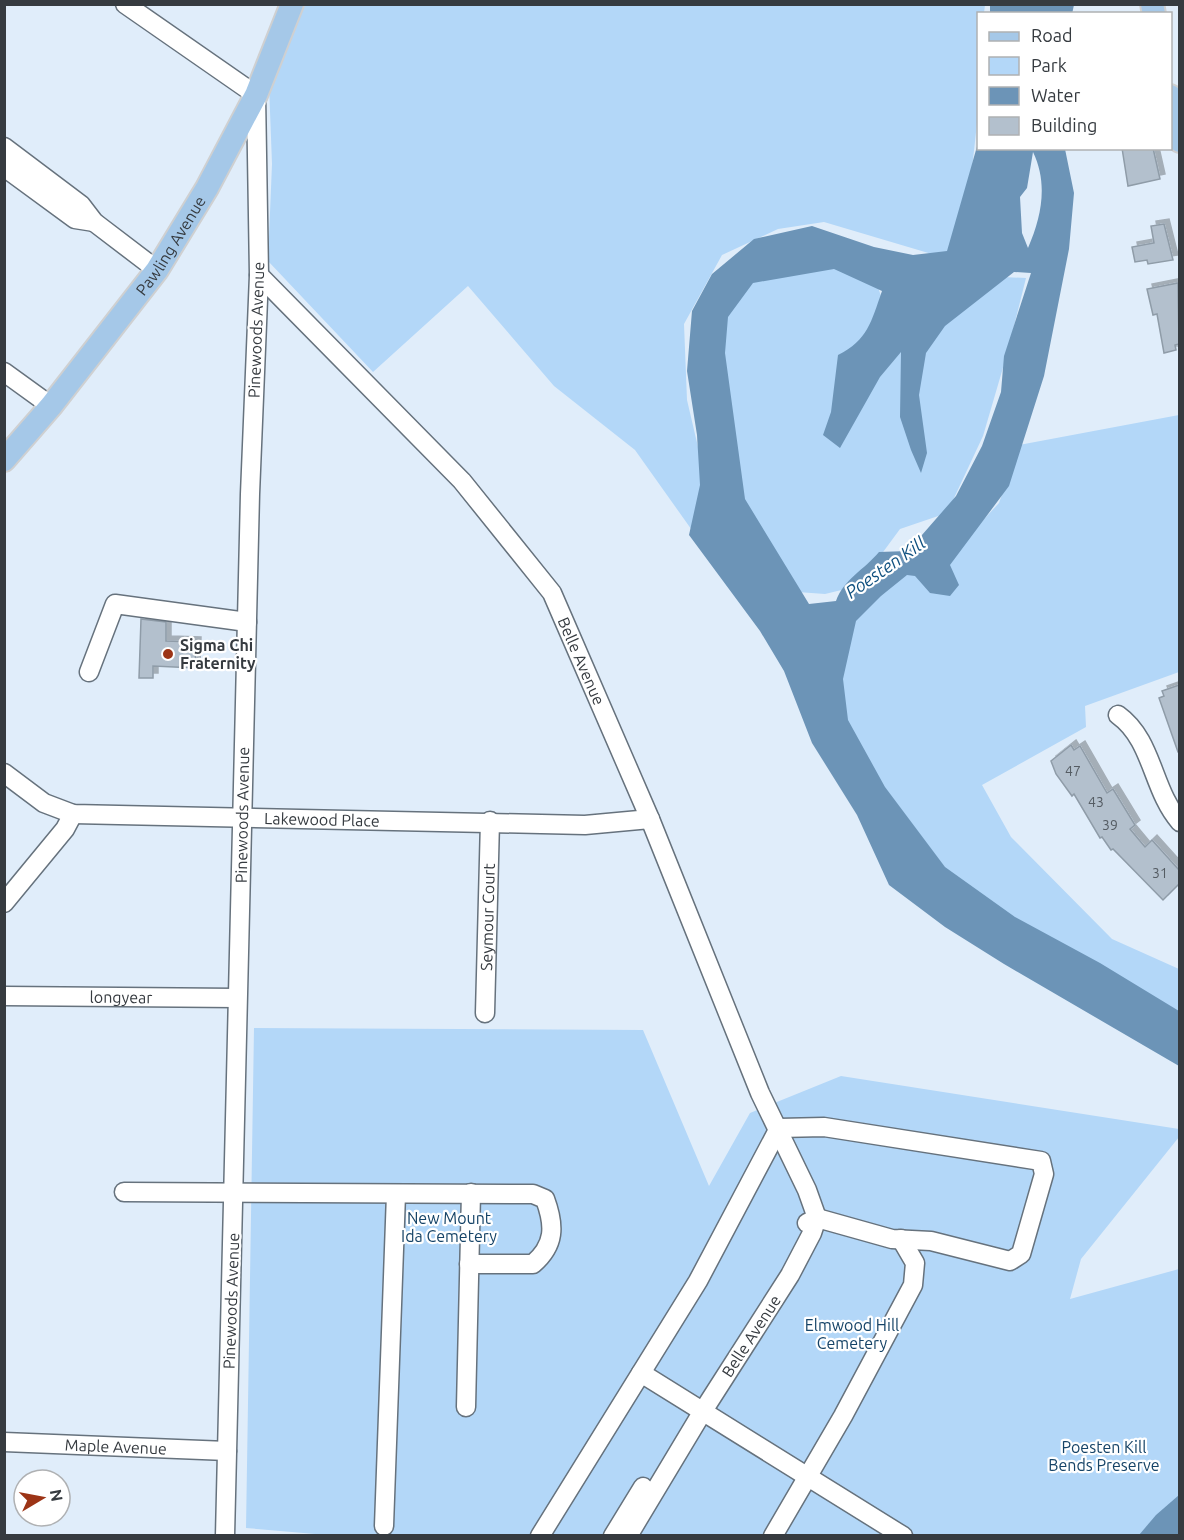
<svg xmlns="http://www.w3.org/2000/svg" width="1184" height="1540" font-family="Ubuntu,sans-serif">
<style>
.green{fill:#b3d7f8}
.water{fill:#6c94b7;fill-rule:evenodd}
.building{fill:#b3c0cd;stroke:#8f9ca8;stroke-width:1.5;filter:url(#shadow)}
.lines{fill:none;stroke-linecap:round;stroke-linejoin:round}
.minor-casing{stroke:#66727d;stroke-width:21}
.major-casing{stroke:#cfd0d1;stroke-width:26}
.minor{stroke:#fff;stroke-width:18}
.major{stroke:#a5c8e8;stroke-width:22}
.poi-dot{fill:#9c3416;stroke:#fff;stroke-width:2}
.labels{text-anchor:middle;dominant-baseline:central;stroke-width:4.5;stroke-linejoin:round;paint-order:stroke}
.number-label{font-size:14px;fill:#555c63}
.street-label{font-size:16px;fill:#363b40;stroke:#fff}
.poi-label{font-size:16px;font-weight:bold;fill:#363b40;stroke:#fff;text-anchor:start}
.park-label{font-size:16px;fill:#154367;stroke:#fff}
.water-label{font-size:18px;font-style:italic;fill:#105180;stroke:#fff}
</style>
<defs>
<filter id="shadow"><feDropShadow dx="5" dy="-5" stdDeviation="0" flood-color="#0004"/></filter>
</defs>
<rect width="100%" height="100%" fill="#e0edfa"/>
<g class="green">
<path d="M305 5H985L984 13 978 14V114L970 187 952 260 824 222 778 229 722 255 684 324 687 400 709 494 738 595 635 450 554 386 468 286 373 372 268 261 272 164 269 85Z"/>
<path d="M833 265 877 284 899 351 1003 277 1026 278 1007 354 983 436 947 513 900 529 858 586 825 594 770 590 739 527 720 359 727 313 755 279Z"/>
<path d="M1179 415V672L1085 706 1086 727 982 785 1011 837 1112 939 1179 969V1022L1040 945 938 864 885 796 845 722 838 678 852 620 906 572 947 559 999 503 1019 445Z"/>
<path d="M254 1028 643 1030 709 1186 750 1113 841 1076 1179 1129V1137L1081 1259 1070 1299 1179 1269V1513L1151 1535 338 1536 246 1528Z"/>
</g>
<g class="water">
<path d="M990 5V4L1074 5 1072 14 990 13Z"/>
<path d="M978 143V148L1065 149 1074 193 1069 249 1044 376 1009 486 950 565 959 585 950 596 930 593 915 576 907 575 881 596 856 621 843 679 848 720 885 787 945 867 1015 917 1100 963 1179 1011V1066L1004 964 945 927 889 885 857 815 812 743 784 671 760 631 689 535 700 485 697 435 687 371 692 311 712 274 754 239 812 226 874 247 913 255 947 251ZM1033 152C1048 183 1042 216 1028 248L1022 233 1020 197 1027 188ZM834 269 882 291C871 322 868 340 838 355L831 412 823 435 840 448 880 377 901 352 900 417 911 450 921 473 927 453 919 395 926 353 945 326 1014 272 1031 273 1004 356 1001 392 982 446 956 496 908 551 879 552C864 570 844 579 836 601L809 604 745 499 725 353 728 317 753 283Z"/>
<path d="M1179 1495 1178 1535H1139L1156 1515Z"/>
</g>
<g class="building">
<path d="M1122 148H1153L1160 179 1128 186Z"/>
<path d="M1164 224 1173 260 1148 264 1147 260 1135 262 1132 247 1154 243 1151 226Z"/>
<path d="M1178 283 1179 344 1175 345 1176 350 1164 353 1157 314 1153 315 1147 289Z"/>
<path d="M141 619 166 622V641L196 642 195 668 153 666V678H139Z"/>
<path d="M1179 685V752H1178L1159 698 1164 696 1162 691Z"/>
<path d="M1071 745 1074 750 1080 746 1107 793 1113 789 1135 825 1130 829 1145 847 1152 840 1179 870V884L1163 900 1113 849 1111 850 1102 837 1100 838 1074 794 1072 796 1056 774 1051 761Z"/>
</g>
<g class="lines">
<defs>
<g id="minor">
<path d="M125 4 256 95 259 275 250 494 225 1536"/>
<path d="M4 147 81 205 94 222 157 270"/>
<path d="M4 167 75 219 94 222"/>
<path id="s1" d="M259 275 462 481 552 593 650 819 760 1093 807 1190 817 1218 812 1233 790 1275 703 1411 628 1536"/>
<path d="M4 372 51 406"/>
<path d="M89 672 115 604 247 622"/>
<path d="M1118 715C1153 740 1152 790 1180 822"/>
<path id="s2" d="M4 773 44 803 73 814 585 825 650 819"/>
<path d="M4 903 65 829 73 814"/>
<path id="s3" d="M4 996 237 998"/>
<path id="s4" d="M485 1013 490 821"/>
<path d="M124 1192 533 1194 545 1199C555 1226 555 1245 533 1264H469"/>
<path d="M641 1373 903 1536"/>
<path d="M466 1407 471 1193"/>
<path id="s5" d="M4 1442 227 1451"/>
<path d="M384 1526 396 1194"/>
<path d="M540 1536 698 1281 779 1128 824 1127 1041 1161 1044 1174 1021 1254 1010 1261 931 1241 892 1239 817 1218 807 1223"/>
<path d="M613 1536 643 1487"/>
<path d="M773 1536 843 1416 913 1285 915 1263 901 1239"/>
</g>
<g id="major">
<path d="M1152 4 1154 14"/>
<path d="M1170 96 1180 141"/>
<path id="s6" d="M4 460 51 406 157 270 207 188 256 95 292 4"/>
</g>
</defs>
<use href="#minor" class="minor-casing"/>
<use href="#major" class="major-casing"/>
<use href="#minor" class="minor"/>
<use href="#major" class="major"/>
</g>
<circle class="poi-dot" cx="168" cy="654" r="6"/>
<g class="labels">
<g class="number-label">
<text x="1073" y="771">47</text>
<text x="1096" y="802">43</text>
<text x="1110" y="825">39</text>
<text x="1160" y="873">31</text>
</g>
<g class="street-label">
<text stroke="none"><textPath href="#s6" startOffset="272">Pawling Avenue</textPath></text>
<text transform="translate(256 330) rotate(-88)">Pinewoods Avenue</text>
<text stroke="none"><textPath href="#s1" startOffset="507">Belle Avenue</textPath></text>
<text transform="translate(242 815) rotate(-89)">Pinewoods Avenue</text>
<text stroke="none"><textPath href="#s2" startOffset="330">Lakewood Place</textPath></text>
<text stroke="none"><textPath href="#s4" startOffset="96">Seymour Court</textPath></text>
<text stroke="none"><textPath href="#s3" startOffset="117">longyear</textPath></text>
<text transform="translate(231 1301) rotate(-88)">Pinewoods Avenue</text>
<text transform="translate(751 1336) rotate(-57)">Belle Avenue</text>
<text stroke="none"><textPath href="#s5" startOffset="112">Maple Avenue</textPath></text>
</g>
<g class="poi-label">
<text x="180" y="645">Sigma Chi<tspan x="180" dy="18">Fraternity</tspan></text>
</g>
<g class="park-label">
<text x="449" y="1218">New Mount<tspan x="449" dy="18">Ida Cemetery</tspan></text>
<text x="852" y="1325">Elmwood Hill<tspan x="852" dy="18">Cemetery</tspan></text>
<text x="1104" y="1447">Poesten Kill<tspan x="1104" dy="18">Bends Preserve</tspan></text>
</g>
<g class="water-label">
<text transform="translate(885 567) rotate(-35)">Poesten Kill</text>
</g>
</g>
<rect width="1184" height="1540" fill="none" stroke="#363b40" stroke-width="12"/>
<rect x="977" y="12" width="195" height="138" fill="#ffffff" stroke="#afb1b3" stroke-width="1.5"/>
<rect x="989" y="32" width="30" height="9" fill="#a5c8e8" stroke="#afb1b3" stroke-width="1.5"/>
<text x="1031" y="42" font-size="18" fill="#363b40">Road</text>
<rect x="989" y="57" width="30" height="18" fill="#b3d7f8" stroke="#afb1b3" stroke-width="1.5"/>
<text x="1031" y="72" font-size="18" fill="#363b40">Park</text>
<rect x="989" y="87" width="30" height="18" fill="#6c94b7" stroke="#afb1b3" stroke-width="1.5"/>
<text x="1031" y="102" font-size="18" fill="#363b40">Water</text>
<rect x="989" y="117" width="30" height="18" fill="#b3c0cd" stroke="#afb1b3" stroke-width="1.5"/>
<text x="1031" y="132" font-size="18" fill="#363b40">Building</text>
<g transform="translate(42 1498) rotate(80)"><circle r="28" fill="#ffffff" stroke="#afb1b3" stroke-width="1.5"/>
<path d="M0-4.5L10 22L0 15L-10 22Z" fill="#9c3416"/>
<text y="-9" font-size="16" font-weight="bold" text-anchor="middle" fill="#363b40">N</text>
</g>
</svg>
